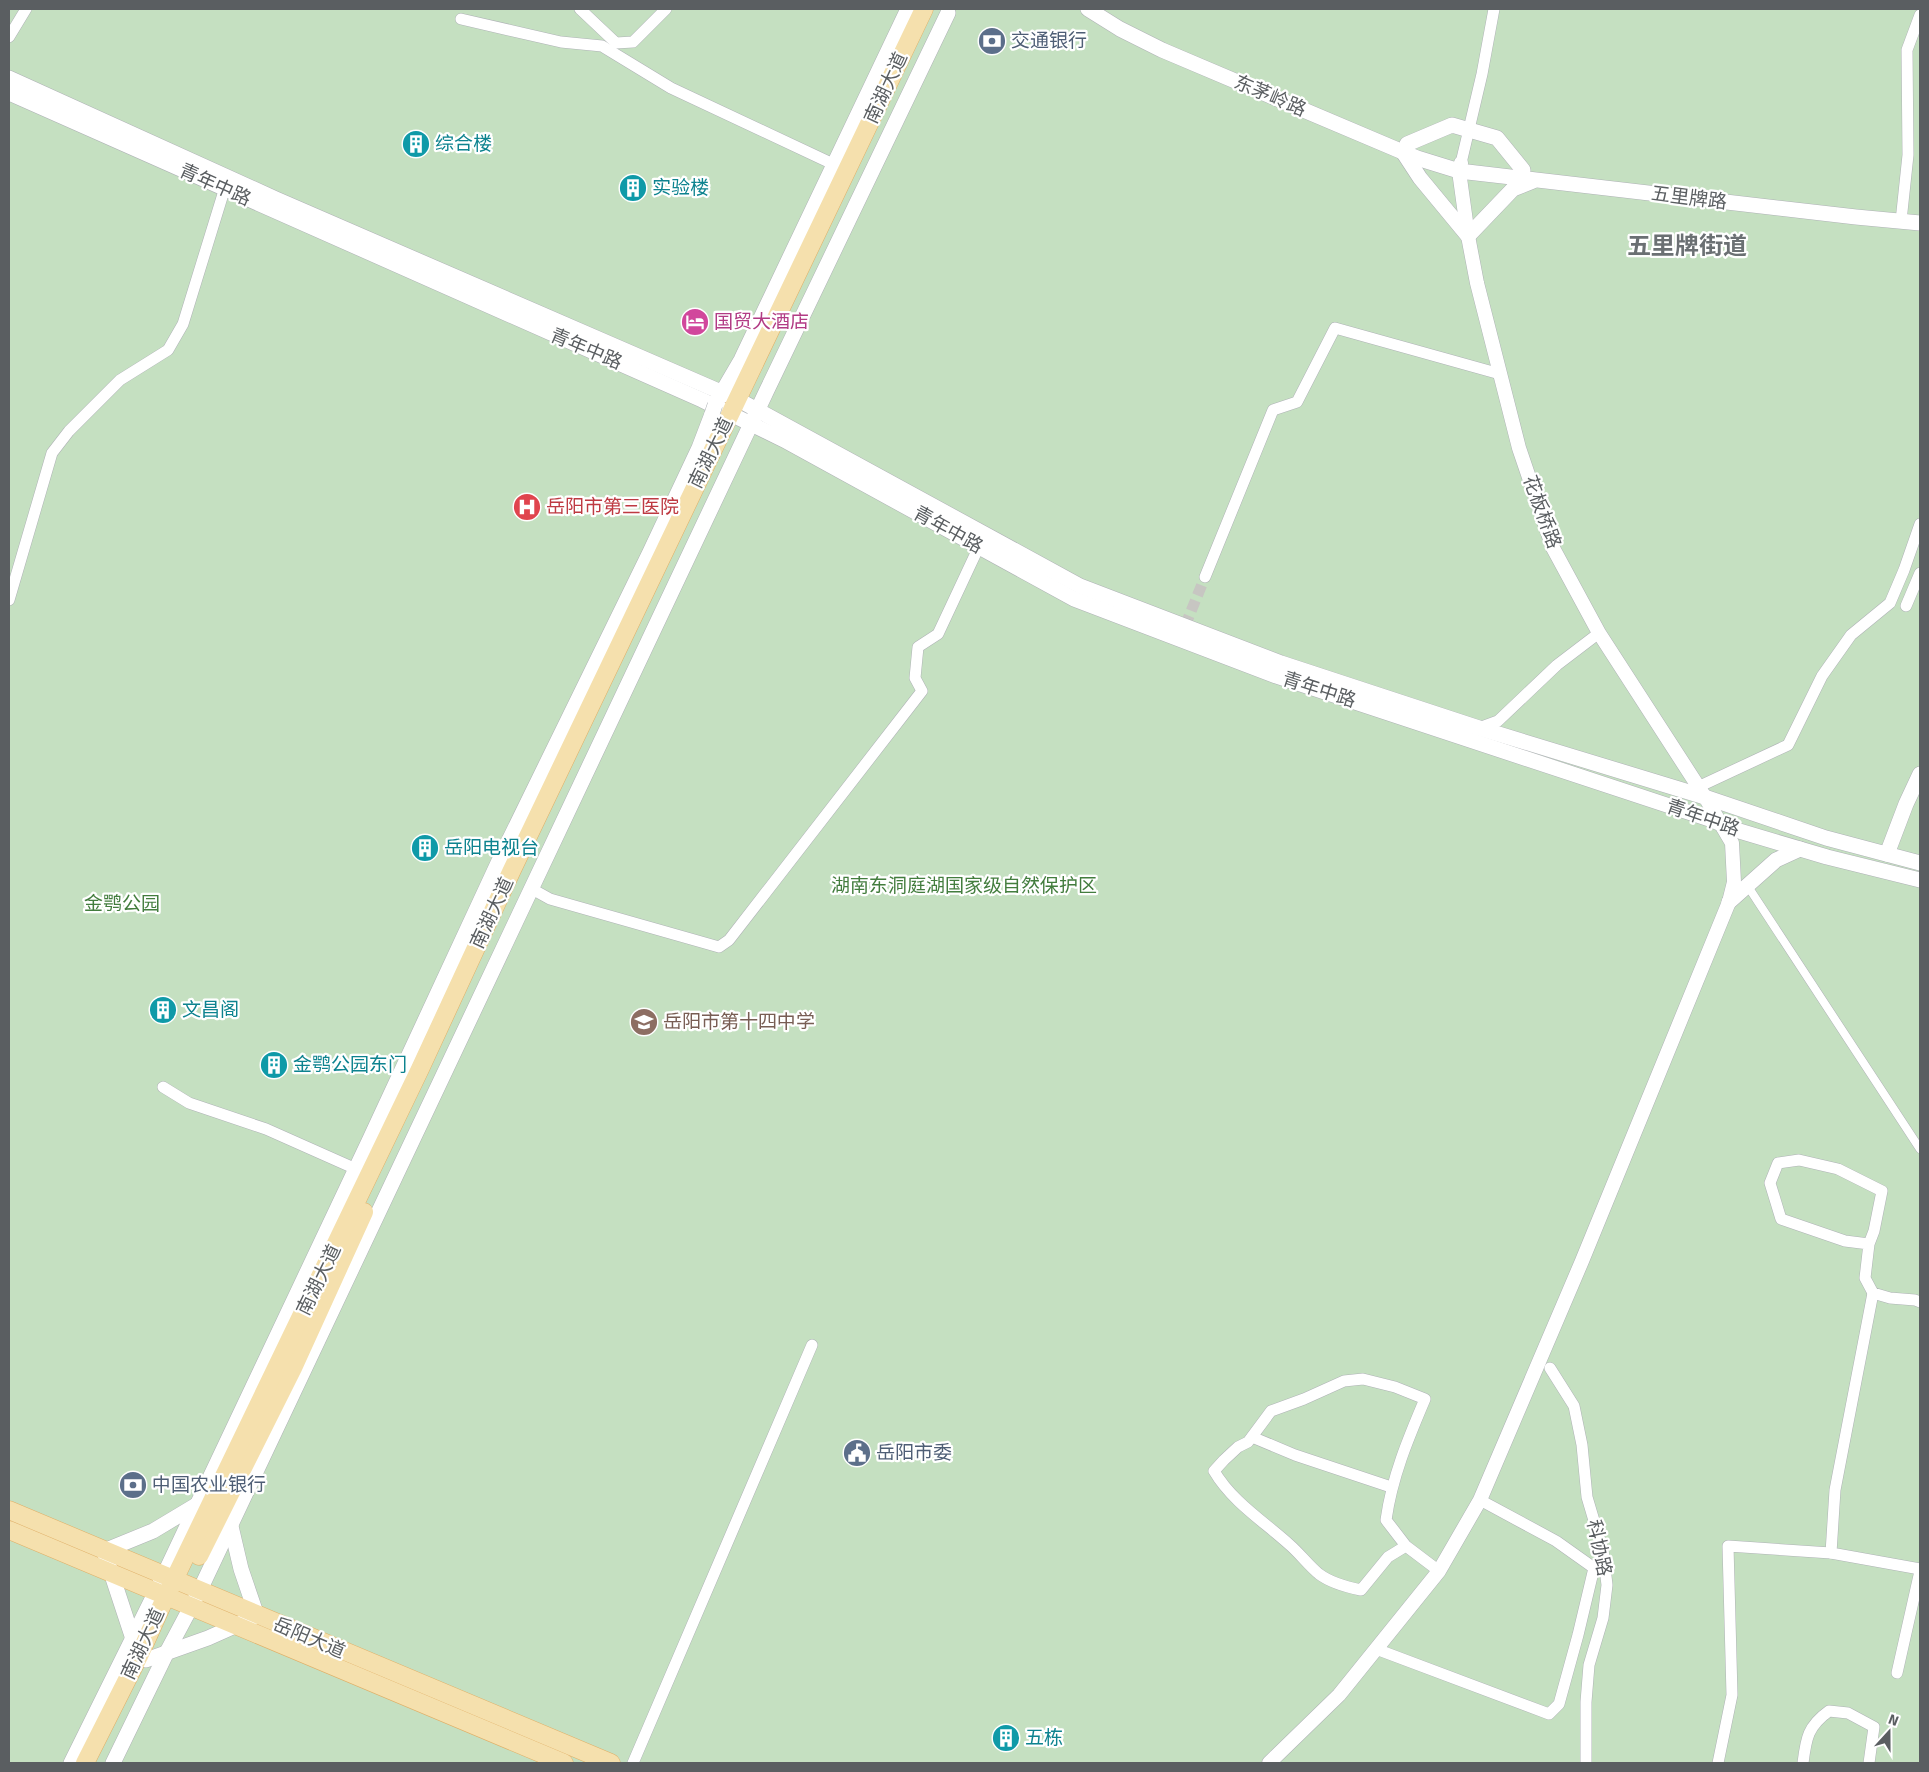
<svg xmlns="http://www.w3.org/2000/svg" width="1929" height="1772" font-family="Signika,'Noto Sans SC',sans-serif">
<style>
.green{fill:#c5e0c1}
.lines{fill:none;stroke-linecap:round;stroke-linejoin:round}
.minor-tunnel{stroke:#c7c6c2;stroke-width:11;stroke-dasharray:11 5.5;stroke-linecap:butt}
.pedestrian-casing{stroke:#afb3b6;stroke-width:9}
.minor-casing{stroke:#afb3b6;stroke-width:12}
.tertiary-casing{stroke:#afb3b6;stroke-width:15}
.secondary-casing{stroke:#afb2b6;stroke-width:16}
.primary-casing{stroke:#e0ae66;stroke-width:19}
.pedestrian{stroke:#fff;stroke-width:8}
.minor{stroke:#fff;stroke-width:11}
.tertiary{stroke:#fff;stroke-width:14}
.secondary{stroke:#fff;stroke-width:15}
.primary{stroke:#f5e0ad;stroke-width:18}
.secondary-bridge-casing{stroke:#afb2b6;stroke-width:16;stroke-linecap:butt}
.secondary-bridge{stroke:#fff;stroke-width:15}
.labels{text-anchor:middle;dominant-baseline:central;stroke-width:4.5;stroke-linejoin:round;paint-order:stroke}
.service-label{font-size:19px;fill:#4e5e75;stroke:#fff;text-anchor:start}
.street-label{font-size:19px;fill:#5a5e61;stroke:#fff}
.culture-label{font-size:19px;fill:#0d838f;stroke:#fff;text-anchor:start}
.hotel-label{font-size:19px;fill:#b23c85;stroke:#fff;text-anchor:start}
.health-label{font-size:19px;fill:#be3a42;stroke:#fff;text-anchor:start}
.park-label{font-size:19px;fill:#437d3e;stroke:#fff}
.education-label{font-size:19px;fill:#785e54;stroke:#fff;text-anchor:start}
.district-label{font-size:24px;font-weight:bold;fill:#6b7073;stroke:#fff}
</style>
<rect width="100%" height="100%" fill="#ebe8e2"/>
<rect class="green" x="9" y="9" width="1911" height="1754"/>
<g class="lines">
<path class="minor-tunnel" d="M1185 626 1205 577"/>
<defs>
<path id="pedestrian" d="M1747 885 1920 1149"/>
<g id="minor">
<path d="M580 9 616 43 633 42 666 9"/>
<path d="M461 19 561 42 602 46 671 88 833 164"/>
<path d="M9 37 26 9"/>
<path d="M1461 163 1482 74 1494 9"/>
<path d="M1901 221 1908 155 1907 50 1920 15"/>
<path d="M1205 577 1273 410 1297 402 1335 328 1500 374"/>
<path d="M9 600 52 453 69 431 120 380 168 350 183 324 227 181"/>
<path d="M1906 606 1920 573"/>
<path d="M1479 728 1498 721 1557 665 1599 633"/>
<path d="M1698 787 1788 745 1822 676 1851 635 1890 603 1904 570 1920 524"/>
<path d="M532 889 550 899 719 947 729 940 922 691 915 678 918 647 938 634 982 540"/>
<path d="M163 1087 189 1103 266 1129 356 1169"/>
<path d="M1869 1244 1845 1241 1781 1219 1770 1183 1778 1163 1799 1160 1838 1169 1882 1191 1874 1231 1869 1244 1865 1278 1873 1293 1890 1298 1915 1300 1920 1302"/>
<path d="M1873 1293 1835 1490 1831 1553 1920 1569"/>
<path d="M1550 1368 1574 1406 1582 1445 1587 1497 1603 1551 1607 1585 1603 1618 1589 1665 1586 1702V1763"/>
<path d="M1252 1437 1295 1455 1391 1487"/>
<path d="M1406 1546 1388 1557 1361 1590C1346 1587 1331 1583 1319 1574 1309 1566 1301 1555 1291 1546 1265 1522 1233 1503 1214 1471L1224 1460 1238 1447 1248 1442 1271 1411 1304 1399 1344 1381 1363 1379 1395 1387 1425 1399C1408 1439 1392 1477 1386 1520L1406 1546 1439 1571"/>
<path d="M1376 1649 1549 1714 1559 1704 1578 1635 1594 1568 1556 1541 1480 1500"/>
<path d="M1897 1673 1920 1571"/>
<path d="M633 1763 812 1345"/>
<path d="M1718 1763 1732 1695 1728 1546 1831 1553"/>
<path d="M1803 1763C1806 1738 1808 1726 1829 1711L1848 1713 1874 1727 1869 1763"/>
</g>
<path id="tertiary" d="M1269 1763 1339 1695 1439 1571 1480 1500 1582 1261 1729 902 1734 882 1732 843 1705 797 1599 633 1553 548 1519 448 1477 283 1468 236 1459 171 1461 163"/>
<g id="secondary">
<path d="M1088 9 1120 29 1162 50 1417 158 1459 171 1856 217 1920 223"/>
<path d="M9 78 276 199 737 399 1080 586 1281 663 1479 728 1705 797 1826 838 1920 863"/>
<path d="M9 93 702 400 784 440 1074 599 1276 676 1712 820 1736 830 1827 857 1920 880"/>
<path d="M1407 144 1452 125 1497 138 1523 170"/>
<path d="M1403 152 1420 178 1468 236 1513 189 1533 181"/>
<path d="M717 401 741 360 908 9"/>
<path d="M1887 854 1906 804 1920 774"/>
<path d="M1729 902 1776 860 1800 849"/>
<path d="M134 1642 104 1551 153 1531 198 1504"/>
<path d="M146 1660 208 1638 257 1616 241 1569 230 1522"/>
<path d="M71 1763 164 1575 370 1139 498 863 650 552 699 448 712 414"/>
<path d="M113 1763 167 1652 200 1590 767 390 948 13"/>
</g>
<g id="primary">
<path d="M9 1510 611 1763"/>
<path d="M9 1530 564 1763"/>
<path d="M199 1556 293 1368 364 1212"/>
<path d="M85 1763 139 1656 161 1607 420 1069 511 872 924 9"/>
</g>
</defs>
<use href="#pedestrian" class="pedestrian-casing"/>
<use href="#minor" class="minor-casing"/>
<use href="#tertiary" class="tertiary-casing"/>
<use href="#secondary" class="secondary-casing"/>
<use href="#primary" class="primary-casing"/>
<use href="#pedestrian" class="pedestrian"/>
<use href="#minor" class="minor"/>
<use href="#tertiary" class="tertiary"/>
<use href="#secondary" class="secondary"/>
<use href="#primary" class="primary"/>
<defs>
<path id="secondary-bridge" d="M712 414 715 405"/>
</defs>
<use href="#secondary-bridge" class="secondary-bridge-casing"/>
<use href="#secondary-bridge" class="secondary-bridge"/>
</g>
<defs>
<symbol id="bank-disc" viewBox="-11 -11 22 22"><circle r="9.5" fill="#5c6f8a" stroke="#fff"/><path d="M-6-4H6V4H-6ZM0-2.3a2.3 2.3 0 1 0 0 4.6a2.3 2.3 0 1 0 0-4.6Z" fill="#fff"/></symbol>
<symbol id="building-disc" viewBox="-11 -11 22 22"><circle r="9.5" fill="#0f9aa8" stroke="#fff"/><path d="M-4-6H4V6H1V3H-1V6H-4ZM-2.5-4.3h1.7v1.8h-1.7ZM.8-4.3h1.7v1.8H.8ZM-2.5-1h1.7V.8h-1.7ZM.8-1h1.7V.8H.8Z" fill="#fff"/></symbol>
<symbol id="hotel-disc" viewBox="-11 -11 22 22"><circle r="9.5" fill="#d1479c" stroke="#fff"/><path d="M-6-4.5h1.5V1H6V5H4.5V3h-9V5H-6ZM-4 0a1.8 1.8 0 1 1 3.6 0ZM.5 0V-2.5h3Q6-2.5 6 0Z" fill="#fff"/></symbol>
<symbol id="hospital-disc" viewBox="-11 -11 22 22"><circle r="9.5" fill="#e0444e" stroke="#fff"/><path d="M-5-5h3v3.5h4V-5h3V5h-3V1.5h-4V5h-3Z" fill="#fff"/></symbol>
<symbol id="school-disc" viewBox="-11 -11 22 22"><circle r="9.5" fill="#8d6e63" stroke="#fff"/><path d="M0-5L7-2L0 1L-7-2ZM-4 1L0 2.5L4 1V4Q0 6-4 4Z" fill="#fff"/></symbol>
<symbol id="civic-disc" viewBox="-11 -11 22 22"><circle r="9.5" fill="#5c6f8a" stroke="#fff"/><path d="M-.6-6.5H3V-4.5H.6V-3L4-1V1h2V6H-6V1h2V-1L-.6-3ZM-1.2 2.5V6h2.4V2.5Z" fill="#fff"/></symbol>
</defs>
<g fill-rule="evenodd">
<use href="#bank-disc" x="976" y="25" width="32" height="32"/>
<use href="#building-disc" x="400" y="128" width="32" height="32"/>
<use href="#building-disc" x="617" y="172" width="32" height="32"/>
<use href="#hotel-disc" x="679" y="306" width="32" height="32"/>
<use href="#hospital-disc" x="511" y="491" width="32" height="32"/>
<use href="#building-disc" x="409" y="832" width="32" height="32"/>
<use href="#building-disc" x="147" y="994" width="32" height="32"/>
<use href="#school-disc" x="628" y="1006" width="32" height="32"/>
<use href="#building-disc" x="258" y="1049" width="32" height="32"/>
<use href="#civic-disc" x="841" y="1437" width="32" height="32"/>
<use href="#bank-disc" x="117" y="1469" width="32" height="32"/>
<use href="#building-disc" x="990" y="1722" width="32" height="32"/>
</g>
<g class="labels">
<g class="service-label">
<text x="1011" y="41">交通银行</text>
<text x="876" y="1453">岳阳市委</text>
<text x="152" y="1485">中国农业银行</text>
</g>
<g class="street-label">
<text transform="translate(886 88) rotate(-65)">南湖大道</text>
<text transform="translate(1270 96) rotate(23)">东茅岭路</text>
<text transform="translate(215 185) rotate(24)">青年中路</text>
<text transform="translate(1689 198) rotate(7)">五里牌路</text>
<text transform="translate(586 349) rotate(23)">青年中路</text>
<text transform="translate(711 453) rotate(-64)">南湖大道</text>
<text transform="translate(1542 512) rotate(70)">花板桥路</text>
<text transform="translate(948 530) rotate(29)">青年中路</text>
<text transform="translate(1319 690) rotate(18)">青年中路</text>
<text transform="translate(1703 818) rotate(19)">青年中路</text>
<text transform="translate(492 913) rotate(-65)">南湖大道</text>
<text transform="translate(319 1280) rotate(-64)">南湖大道</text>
<text transform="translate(1599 1548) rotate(78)">科协路</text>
<text transform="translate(309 1638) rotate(23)">岳阳大道</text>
<text transform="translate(143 1644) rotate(-65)">南湖大道</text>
</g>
<g class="culture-label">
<text x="435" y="144">综合楼</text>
<text x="652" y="188">实验楼</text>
<text x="444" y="848">岳阳电视台</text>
<text x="182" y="1010">文昌阁</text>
<text x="293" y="1065">金鹗公园东门</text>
<text x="1025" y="1738">五栋</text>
</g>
<g class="hotel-label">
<text x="714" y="322">国贸大酒店</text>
</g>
<g class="health-label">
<text x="546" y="507">岳阳市第三医院</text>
</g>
<g class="park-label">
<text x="964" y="886">湖南东洞庭湖国家级自然保护区</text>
<text x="122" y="904">金鹗公园</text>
</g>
<g class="education-label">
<text x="663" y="1022">岳阳市第十四中学</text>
</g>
<g class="district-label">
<text x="1687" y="246">五里牌街道</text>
</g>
</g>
<rect width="1929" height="1772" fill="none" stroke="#5a5e61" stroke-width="20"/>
<g transform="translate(1889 1732) rotate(21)" stroke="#ffffff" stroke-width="4" paint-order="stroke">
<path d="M0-4L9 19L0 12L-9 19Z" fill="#5a5e61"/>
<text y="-8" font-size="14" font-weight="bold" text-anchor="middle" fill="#5a5e61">N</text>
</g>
</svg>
